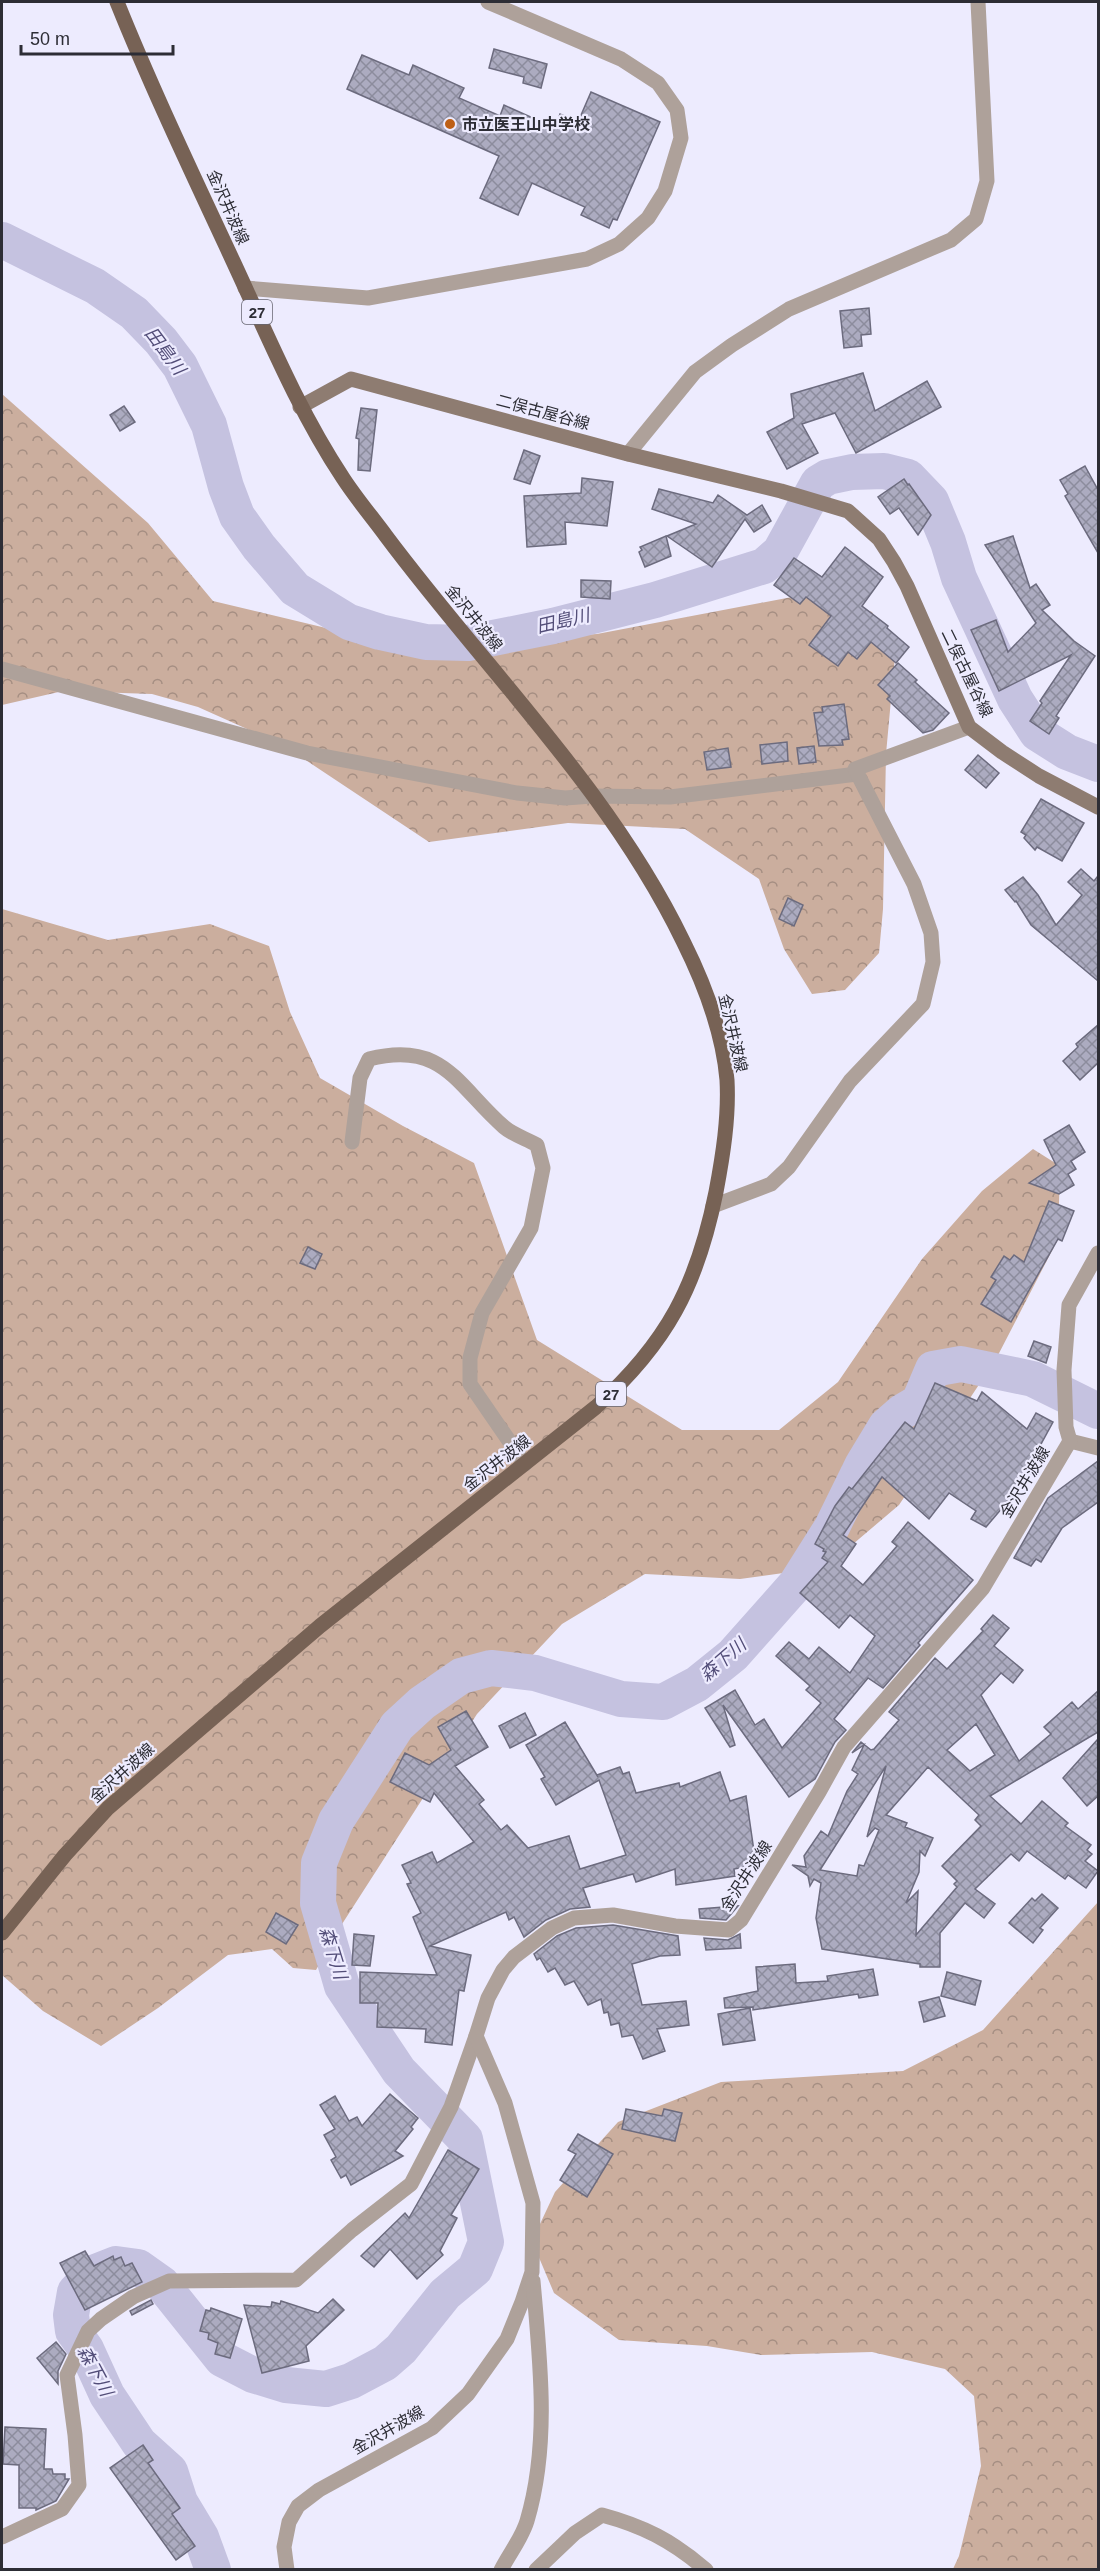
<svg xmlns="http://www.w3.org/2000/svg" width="1100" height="2571" font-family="Arial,'Noto Sans JP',sans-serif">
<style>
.forest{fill:url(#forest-crowns)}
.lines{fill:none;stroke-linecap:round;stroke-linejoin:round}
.river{stroke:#c5c2e0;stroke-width:36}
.building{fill:url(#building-cross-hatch);stroke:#6c6b7e;stroke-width:1.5;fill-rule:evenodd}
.street{stroke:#aea19a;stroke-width:15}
.secondary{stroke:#8e7c71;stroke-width:15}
.primary{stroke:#776255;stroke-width:15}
.poi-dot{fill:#be6016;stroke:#edebfe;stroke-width:2}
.labels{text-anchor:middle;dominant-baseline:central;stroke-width:4.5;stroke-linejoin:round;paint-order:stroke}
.shield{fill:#edebfe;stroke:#676671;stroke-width:1.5}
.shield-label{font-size:15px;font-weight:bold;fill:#2d2d35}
.poi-label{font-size:16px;font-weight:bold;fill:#2d2d35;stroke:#edebfe;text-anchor:start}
.street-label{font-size:16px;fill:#2d2d35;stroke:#edebfe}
.water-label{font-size:18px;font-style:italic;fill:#524d78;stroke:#edebfe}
</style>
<defs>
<pattern id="forest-crowns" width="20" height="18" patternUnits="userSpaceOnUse" patternTransform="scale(1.5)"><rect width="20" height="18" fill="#cbae9e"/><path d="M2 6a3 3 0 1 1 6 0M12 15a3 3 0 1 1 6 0" fill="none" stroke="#a58e82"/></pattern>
<pattern id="building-cross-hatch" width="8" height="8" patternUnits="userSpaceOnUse" patternTransform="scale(1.5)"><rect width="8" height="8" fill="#acabc0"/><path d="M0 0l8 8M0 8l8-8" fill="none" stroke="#8c8c9d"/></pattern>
</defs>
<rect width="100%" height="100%" fill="#edebfe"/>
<g class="forest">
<path d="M2 394 148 523 213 601 397 645 597 634 818 592 872 612 895 656 886 754 883 909 879 953 845 990 812 994 784 949 759 879 685 829 568 823 429 842 283 745 198 707 152 694 63 691 2 705Z"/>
<path d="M2 909 108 940 210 924 269 946 290 1012 320 1078 403 1126 474 1163 537 1340 682 1430H779L838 1382 922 1259 982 1191 1033 1149 1060 1166 1058 1239 996 1359 899 1505 826 1567 740 1579 645 1574 562 1624 477 1714 335 1935 316 1970 293 1968 272 1949 228 1955 158 2008 101 2046 43 2011 2 1975Z"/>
<path d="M1098 1902V2569H953L959 2556 981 2466 974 2396 945 2369 872 2352 761 2355 707 2346 619 2340 554 2293 532 2241 555 2192 618 2122 721 2082 903 2071 983 2030Z"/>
</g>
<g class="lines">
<g class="river">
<path d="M2 240 95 286 134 313 161 341 180 366 209 425 226 487 237 516 259 547 295 589 349 622 380 632 426 642 468 643 553 626 655 600 764 566 780 552 818 483 828 477 852 472 884 471 908 477 931 501 948 542 959 578 1015 699 1037 733 1067 752 1098 764"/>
<path d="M213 2570 201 2537 180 2502 170 2471 139 2443 107 2395 86 2349 73 2331 71 2315 75 2292 93 2273 116 2264 138 2267 162 2284 222 2359 253 2375 286 2385 326 2389 351 2381 385 2363 401 2349 445 2294 475 2269 486 2242 465 2139 399 2071 342 1986 318 1903 319 1863 336 1821 397 1726 422 1703 461 1676 491 1668 535 1673 621 1699 663 1702 697 1684 733 1655 796 1584 832 1527 863 1464 886 1426 902 1412 919 1402 933 1369 961 1364 1033 1379 1098 1411"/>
</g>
</g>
<g class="building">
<path d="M494 49 547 64 541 88 523 83 524 77 489 68Z"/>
<path d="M362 55 409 75 413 65 464 88 459 98 500 116 504 105 555 128 560 114 578 122 591 92 660 122 617 220 613 219 609 228 581 215 585 207 532 183 518 215 480 198 499 156 347 89Z"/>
<path d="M869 308 871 334 861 335 862 346 844 348 840 311Z"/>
<path d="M863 373 875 411 927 381 941 407 856 453 835 413 802 424 818 453 787 469 767 432 794 418 791 394Z"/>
<path d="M124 406 135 422 120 431 110 415Z"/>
<path d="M361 408 377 410 370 471 358 470 359 439 356 438Z"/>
<path d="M524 450 540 456 530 484 514 479Z"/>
<path d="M1085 466 1098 490V553L1065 496 1068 494 1060 480Z"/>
<path d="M582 478 613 482 607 526 565 522 566 544 527 547 524 496 581 493Z"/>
<path d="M904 479 908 485 909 484 931 515 918 535 899 508 890 514 878 497Z"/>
<path d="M659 489 713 503 718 495 747 515 762 505 771 521 754 532 745 519 712 567 667 536 696 524 652 509Z"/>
<path d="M666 536 671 556 645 567 639 552 642 550 640 547Z"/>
<path d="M1013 536 1030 588 1036 584 1050 605 1042 610 1074 641 1095 656 1056 716 1059 718 1049 734 1030 721 1042 703 1040 701 1071 655 999 691 971 630 996 620 1008 652 1036 623 985 545Z"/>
<path d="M845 547 883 577 862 606 888 626 887 628 909 647 896 663 871 642 857 659 848 652 838 666 809 645 831 616 806 597 800 604 774 585 794 558 822 577Z"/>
<path d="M581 580 611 581 610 599 581 597Z"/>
<path d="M898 663 917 680 915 682 949 713 933 730 923 733 887 699 890 696 878 685Z"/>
<path d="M844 704 849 739 842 740 843 745 819 746 814 713 823 712 822 707Z"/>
<path d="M787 742 788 761 762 764 760 745Z"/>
<path d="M814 746 816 762 799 764 797 748Z"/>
<path d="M728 748 731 767 707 770 704 752Z"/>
<path d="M978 755 999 773 986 788 965 770Z"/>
<path d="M1041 799 1084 823 1062 861 1037 847 1035 850 1024 838 1026 835 1021 832Z"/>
<path d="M1081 869 1094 881 1098 876V981L1031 925 1016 901 1015 902 1005 890 1023 877 1038 895 1056 925 1082 895 1068 882Z"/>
<path d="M788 898 803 905 794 926 779 919Z"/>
<path d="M1098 1025V1063L1080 1080 1063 1061 1078 1047 1076 1044Z"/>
<path d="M1069 1125 1085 1152 1071 1161 1076 1169 1068 1174 1074 1185 1059 1194 1029 1183 1056 1165 1044 1140Z"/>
<path d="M1049 1201 1074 1211 1062 1241 1058 1239 1011 1322 981 1304 996 1280 991 1277 1004 1256 1010 1260 1014 1255 1024 1262Z"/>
<path d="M308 1247 322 1254 315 1269 300 1263Z"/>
<path d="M1034 1341 1051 1347 1046 1363 1028 1356Z"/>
<path d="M935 1383 977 1401 982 1392 1027 1429 1036 1413 1053 1422 1035 1455 1025 1468 1032 1473 986 1527 971 1519 976 1511 949 1493 929 1519 882 1477 843 1535 856 1544 841 1566 863 1585 897 1546 892 1542 908 1522 973 1580 918 1643 920 1645 883 1688 868 1678 834 1719 846 1730 835 1742 815 1779 789 1797 723 1705 735 1745 730 1747 705 1708 735 1690 755 1725 764 1719 782 1748 821 1703 806 1690 810 1686 776 1656 789 1642 809 1659 819 1647 850 1673 875 1636 850 1615 839 1628 800 1593 828 1562 822 1558 826 1552 823 1551 824 1549 815 1544 835 1506 849 1487 852 1489 905 1422 914 1429Z"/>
<path d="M1098 1461V1502L1062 1528 1041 1562 1036 1559 1031 1566 1014 1558 1048 1498Z"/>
<path d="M993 1615 1009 1628 994 1646 1023 1670 1013 1683 1001 1673 981 1695 1019 1761 1051 1734 1044 1727 1072 1702 1078 1709 1098 1691V1732L990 1796 1021 1824 1042 1801 1068 1823 1065 1826 1091 1845 1087 1850 1092 1854 1085 1861 1098 1871 1086 1888 1068 1875 1065 1879 1027 1851 1019 1861 1011 1854 975 1889 995 1904 984 1918 965 1903 940 1933V1967H920V1964L822 1949 816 1918 821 1883 814 1879 810 1886 808 1876 792 1865 806 1867 804 1856 821 1831 828 1836 847 1791 858 1774 852 1770 864 1745 852 1753 861 1742 871 1750 874 1749 899 1720 889 1712 935 1658 947 1669 983 1631 981 1629ZM976 1724 995 1755 970 1771 947 1750ZM886 1766 867 1837 875 1828 879 1830 864 1866 859 1865 857 1876 820 1870ZM928 1767 979 1815 975 1820 981 1826 942 1866 957 1881 954 1884 957 1887 916 1935 918 1891 906 1903 919 1872 920 1851 925 1856 933 1838 905 1827 907 1823 886 1815Z"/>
<path d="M466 1711 488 1747 455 1766 484 1800 479 1804 501 1830 507 1825 528 1848 569 1836 580 1869 626 1855 599 1780 556 1805 541 1779 545 1777 526 1745 565 1722 598 1777 597 1775 620 1767 623 1774 629 1772 636 1793 679 1783 680 1787 720 1772 730 1801 746 1796 756 1865 734 1869 735 1876 676 1885 675 1869 636 1882 633 1874 583 1888 590 1907 570 1909 546 1920 524 1937 514 1917 509 1920 506 1912 430 1946 471 1955 464 1991 459 1990 452 2045 425 2042 426 2029 377 2027 378 2003H360V1972L437 1975 413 1917 421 1913 407 1884 411 1883 402 1865 432 1852 437 1863 474 1842 434 1793 430 1802 390 1782 405 1753 429 1765 451 1750 438 1727Z"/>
<path d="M525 1713 536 1735 510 1748 499 1726Z"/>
<path d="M1098 1739V1796L1087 1806 1063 1778Z"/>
<path d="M1042 1894 1058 1908 1040 1928 1043 1930 1033 1943 1009 1923 1032 1898 1035 1901Z"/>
<path d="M738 1906 726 1920 700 1918 699 1909Z"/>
<path d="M276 1913 298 1925 286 1944 266 1932Z"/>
<path d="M613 1925 678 1936 680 1955 660 1956 632 1964 642 2005 686 2001 689 2025 657 2029 665 2051 643 2059 633 2035 622 2037 619 2023 611 2025 608 2012 604 2013 601 1999 588 2005 574 1981 565 1985 555 1968 548 1972 540 1958 537 1960 534 1954 557 1936 576 1928Z"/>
<path d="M354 1934 374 1936 370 1966 352 1965Z"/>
<path d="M740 1934 741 1948 706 1950 704 1938 728 1940Z"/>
<path d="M795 1964 796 1983 828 1981 827 1976 873 1969 878 1995 859 1998 858 1994 753 2010V2007L725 2008 724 1998 758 1991 756 1967Z"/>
<path d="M947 1972 981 1981 975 2005 941 1996Z"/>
<path d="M939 1997 945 2016 924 2022 919 2002Z"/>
<path d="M750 2008 755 2040 723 2045 718 2014Z"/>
<path d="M390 2094 418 2118 411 2127 413 2129 395 2151 403 2156 351 2185 346 2175 341 2178 331 2160 336 2157 324 2135 335 2129 320 2105 335 2096 349 2121 357 2117 362 2126Z"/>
<path d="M626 2109 662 2116 664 2109 682 2113 675 2141 622 2129Z"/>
<path d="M578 2134 613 2154 587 2197 560 2180 576 2154 568 2150Z"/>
<path d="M448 2150 479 2169 451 2215 457 2218 440 2251 443 2255 417 2279 390 2249 374 2267 361 2256 405 2213 409 2218Z"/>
<path d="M85 2251 94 2266 113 2256 114 2260 121 2257 125 2266 132 2263 142 2282 85 2310 60 2263Z"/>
<path d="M333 2299 344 2310 306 2346 309 2361 262 2373 244 2305 271 2307 272 2302 280 2304 281 2301 318 2313Z"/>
<path d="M151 2300 153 2304 132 2315 130 2311Z"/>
<path d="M211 2308 242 2319 230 2358 215 2354 218 2343 208 2339 209 2333 200 2331 206 2310 210 2311Z"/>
<path d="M56 2342 66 2354 58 2371V2384L37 2358Z"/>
<path d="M5 2427 46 2429 44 2469H52L53 2474H65V2479H69L56 2501 36 2510V2508H19V2465L3 2464Z"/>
<path d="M143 2445 153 2460 148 2463 180 2508 172 2514 195 2546 176 2560 110 2468Z"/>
</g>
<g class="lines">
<g class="street">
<path d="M245 288 368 298 587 259 619 244 648 218 665 191 681 138 677 110 658 83 621 59 488 2"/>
<path d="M628 454 695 372 732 345 789 309 951 240 976 219 987 181 978 2"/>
<path d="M2 669 307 753 517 793 565 798 592 796 670 797 857 774"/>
<path d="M352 1142 360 1078 369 1059C444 1040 457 1086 504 1127 513 1135 527 1139 537 1145L543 1168 531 1228 482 1313 470 1358V1384L525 1464"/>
<path d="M713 1206 771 1184 789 1167 850 1081 923 1004 933 962 931 933 914 884 855 769 969 727"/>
<path d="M1070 1441 1098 1448"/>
<path d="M2 2537 62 2509 79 2485 75 2435 67 2375 88 2331 101 2319 133 2297 169 2281 296 2280 352 2230 411 2184 451 2107 476 2036"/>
<path d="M287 2570 284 2547 289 2522 298 2506 319 2490 432 2428 468 2394 507 2339 522 2302 532 2272 533 2203 505 2103 476 2036 488 1998 503 1970 514 1957 552 1928 574 1918 613 1915 675 1926 729 1930 741 1920 819 1792 844 1747 983 1588 1070 1441 1066 1427 1064 1370 1069 1305 1098 1253"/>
<path d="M501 2570C509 2554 522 2538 527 2521 550 2444 540 2360 533 2281"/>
<path d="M536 2570 575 2533 602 2515C643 2526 673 2541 706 2570"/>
</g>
<path class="secondary" d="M300 407 351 379 628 454 781 491 848 511 879 539 894 562 907 586 969 727 1002 752 1039 776 1098 807"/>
<path class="primary" d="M2 1933 65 1855 108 1808 320 1626 596 1407C667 1343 697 1286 716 1192 723 1155 729 1117 727 1080 723 1032 704 983 683 941 610 790 486 670 386 536 372 517 356 498 343 478 298 410 267 334 233 261 193 175 152 89 117 2"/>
</g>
<circle class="poi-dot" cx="450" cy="124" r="6"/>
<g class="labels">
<g class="shield">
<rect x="242" y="300" width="30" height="24" rx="4.5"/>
<rect x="596" y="1382" width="30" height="24" rx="4.5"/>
</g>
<g class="shield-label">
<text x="257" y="312">27</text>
<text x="611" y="1394">27</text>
</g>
<g class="poi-label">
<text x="462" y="124">市立医王山中学校</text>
</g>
<g class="street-label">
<text transform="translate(228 207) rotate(66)">金沢井波線</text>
<text transform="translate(543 412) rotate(15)">二俣古屋谷線</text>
<text transform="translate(474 618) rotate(51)">金沢井波線</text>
<text transform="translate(967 673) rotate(64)">二俣古屋谷線</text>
<text transform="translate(733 1033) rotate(77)">金沢井波線</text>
<text transform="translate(497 1463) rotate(-38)">金沢井波線</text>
<text transform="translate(1025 1482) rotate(-59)">金沢井波線</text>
<text transform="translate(122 1773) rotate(-42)">金沢井波線</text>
<text transform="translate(746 1876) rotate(-57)">金沢井波線</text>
<text transform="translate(388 2430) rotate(-30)">金沢井波線</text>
</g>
<g class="water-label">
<text transform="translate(165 351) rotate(53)">田島川</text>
<text transform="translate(563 621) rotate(-13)">田島川</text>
<text transform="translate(723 1660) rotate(-41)">森下川</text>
<text transform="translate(333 1953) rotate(73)">森下川</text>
<text transform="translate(95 2371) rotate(62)">森下川</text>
</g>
</g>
<rect width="1100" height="2571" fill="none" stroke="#2d2d35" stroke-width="6"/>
<path d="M21 45v9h152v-9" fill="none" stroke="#2d2d35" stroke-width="3"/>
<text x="30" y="45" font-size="18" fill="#2d2d35" stroke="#edebfe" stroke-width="4.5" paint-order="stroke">50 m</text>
</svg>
